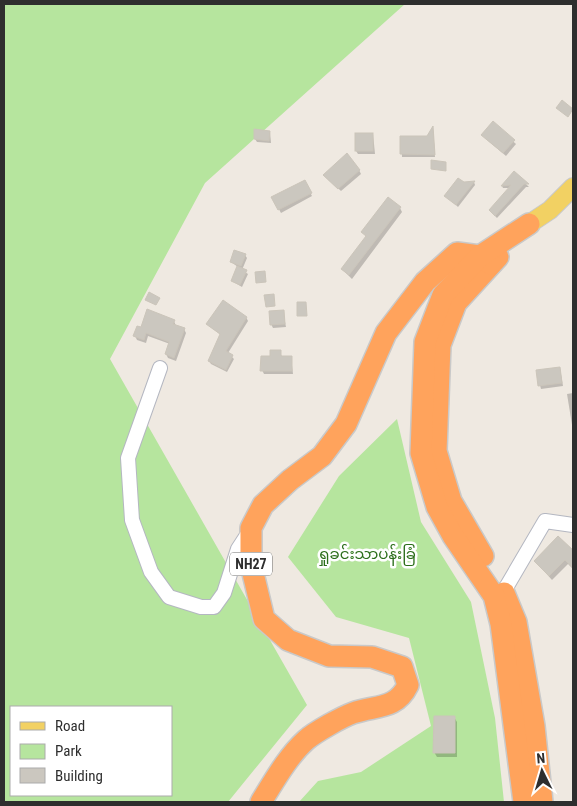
<svg xmlns="http://www.w3.org/2000/svg" width="577" height="806" font-family="'Roboto Condensed','Noto Sans Myanmar',sans-serif">
<style>
.green{fill:#b6e59e;fill-rule:evenodd}
.shadow{fill:#0003}
.building{fill:#cbc7bf;stroke:#cbc5ba}
.lines{fill:none;stroke-linecap:round;stroke-linejoin:round}
.minor-casing{stroke:#b4b7c1;stroke-width:16}
.major-casing{stroke:#c9c9c9;stroke-width:20}
.highway-casing{stroke:#c9c9c9;stroke-width:24}
.minor{stroke:#fff;stroke-width:14}
.major{stroke:#f2d163;stroke-width:18}
.highway{stroke:#ffa35c;stroke-width:21}
.labels{text-anchor:middle;dominant-baseline:central;stroke-width:5;stroke-linejoin:round;paint-order:stroke}
.shield{fill:#fff;stroke:#6d6d6d;stroke-width:1}
.shield-label{font-size:14px;font-weight:bold;fill:#2e2e2e}
.park-label{font-size:15px;fill:#2c6e1b;stroke:#fff}
</style>
<rect width="100%" height="100%" fill="#efe9e1"/>
<g class="green">
<path d="M4 4H405L205 183 110 359 307 705 228 802H4ZM11 707H171V795H11Z"/>
<path d="M397 419 421 522 471 602 495 718 504 802H299L318 781 361 772 431 726 409 638 336 617 288 557 339 476Z"/>
</g>
<g class="shadow">
<path d="M493 123 516 144 506 156 485 138Z"/>
<path d="M433 128 435 157H402L401 137H428Z"/>
<path d="M270 132 271 143 257 142 255 139Z"/>
<path d="M373 134 375 154H358L356 151Z"/>
<path d="M359 170 361 174 341 191 327 178Z"/>
<path d="M515 173 529 187H526L497 218 492 213 510 188H503L502 186Z"/>
<path d="M304 181 312 196 281 213 273 198Z"/>
<path d="M474 182 475 185 458 207 446 196 463 183Z"/>
<path d="M400 208 402 212 352 279 342 269 367 237 363 232Z"/>
<path d="M245 255 247 258 242 270 248 274 242 287 232 281 238 267 231 262Z"/>
<path d="M283 311 286 327 273 328 271 324Z"/>
<path d="M246 317 248 321 228 353 234 359 227 372 211 364 209 361 221 335 207 324Z"/>
<path d="M174 321 176 326 184 329 186 333 176 361 168 358 166 354 170 344 148 336 146 343 137 340 135 336 141 329Z"/>
<path d="M280 352 282 357H291L293 374H264L262 370 271 357Z"/>
<path d="M560 368 563 386 541 389 540 385Z"/>
<path d="M573 393V431L567 394Z"/>
<path d="M558 538 573 552V569L568 564 552 580 535 561Z"/>
<path d="M454 717 457 722V757H437L434 752Z"/>
</g>
<g class="building">
<path d="M562 100 573 109 568 117 556 108Z"/>
<path d="M493 121 515 140 503 153 481 135Z"/>
<path d="M433 126 435 155 400 154V136H427Z"/>
<path d="M254 129 270 131 269 141 254 139Z"/>
<rect x="355" y="133" width="18" height="18"/>
<path d="M347 153 360 170 338 189 323 175Z"/>
<path d="M431 160 446 162V171L431 169Z"/>
<path d="M514 171 529 184H524L495 216 489 210 511 185 501 186Z"/>
<path d="M458 178 464 182 475 181 456 205 444 196Z"/>
<path d="M305 180 312 193 278 210 271 197Z"/>
<path d="M388 197 401 207 349 275 341 269 366 236 361 232Z"/>
<path d="M234 250 246 254 241 266 230 262Z"/>
<path d="M237 266 247 270 240 285 231 281Z"/>
<path d="M265 271 266 282 256 283 255 272Z"/>
<path d="M149 292 160 298 156 305 145 300Z"/>
<path d="M274 294 275 306 266 307 264 295Z"/>
<path d="M223 300 247 317 226 351 233 355 226 370 208 361 220 334 206 324Z"/>
<path d="M297 302H306L307 316H297Z"/>
<path d="M147 309 175 320 173 324 185 328 174 358 165 354 169 342 146 333 144 340 133 336 137 326 141 327Z"/>
<path d="M284 310 285 324 270 325 269 311Z"/>
<path d="M270 350H281V356H292V371H260L261 356H270Z"/>
<path d="M560 367 562 383 538 386 536 370Z"/>
<path d="M558 536 573 550V568L565 560 549 576 534 561Z"/>
<path d="M434 716H455V753H433Z"/>
</g>
<g class="lines">
<defs>
<g id="minor">
<path d="M160 368 128 458 132 520 151 572 169 597 201 607H214L224 593 238 549 251 529"/>
<path d="M504 591 545 521 573 525"/>
</g>
<path id="major" d="M529 224 550 210 573 187"/>
<g id="highway">
<path d="M483 556 451 501 436 451 440 345 456 303 498 257"/>
<path d="M504 593 516 622 534 726 542 802"/>
<path d="M261 802C274 781 288 756 306 740 315 732 342 717 353 713 376 705 396 710 408 685L402 667 372 657 329 656 288 640 264 619 251 565V528L263 505 290 480 322 456 346 424 386 333 425 282 457 253 480 256 491 264"/>
<path d="M524 802 501 624 494 596 453 536 437 507 421 453 425 342 443 295 480 256 529 224"/>
</g>
</defs>
<use href="#minor" class="minor-casing"/>
<use href="#major" class="major-casing"/>
<use href="#highway" class="highway-casing"/>
<use href="#minor" class="minor"/>
<use href="#major" class="major"/>
<use href="#highway" class="highway"/>
</g>
<g class="labels">
<rect class="shield" x="230" y="552.5" width="42" height="23" rx="4"/>
<g class="shield-label">
<text x="251" y="564">NH27</text>
</g>
<g class="park-label">
<text x="367" y="554">ရှုခင်းသာပန်းခြံ</text>
</g>
</g>
<rect width="577" height="806" fill="none" stroke="#2e2e2e" stroke-width="10"/>
<rect x="10" y="706" width="162" height="90" fill="#ffffff" stroke="#ababab"/>
<rect x="20" y="722" width="25" height="8" fill="#f2d163" stroke="#ababab"/>
<text x="55" y="731" font-size="15" fill="#2e2e2e">Road</text>
<rect x="20" y="744" width="25" height="15" fill="#b6e59e" stroke="#ababab"/>
<text x="55" y="756" font-size="15" fill="#2e2e2e">Park</text>
<rect x="20" y="768" width="25" height="15" fill="#cbc7bf" stroke="#ababab"/>
<text x="55" y="781" font-size="15" fill="#2e2e2e">Building</text>
<g transform="translate(542 771) rotate(355)" stroke="#ffffff" stroke-width="4" paint-order="stroke">
<path d="M0-4L9 19L0 12L-9 19Z" fill="#2e2e2e"/>
<text y="-8" font-size="14" font-weight="bold" text-anchor="middle" fill="#2e2e2e">N</text>
</g>
</svg>
